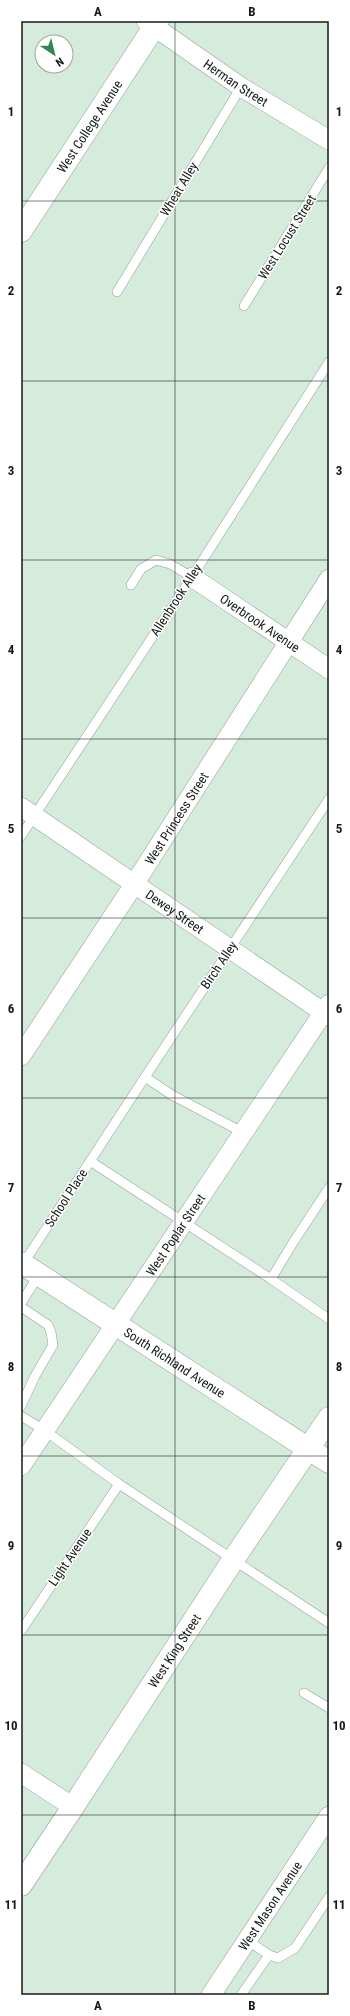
<svg xmlns="http://www.w3.org/2000/svg" width="350" height="2016" font-family="'Roboto Condensed',sans-serif">
<style>
.lines{fill:none;stroke-linecap:round;stroke-linejoin:round}
.lane-casing{stroke:#8ea394;stroke-width:10}
.street-casing{stroke:#8ea394;stroke-width:20}
.secondary-casing{stroke:#8ea394;stroke-width:23}
.lane{stroke:#fff;stroke-width:9}
.street{stroke:#fff;stroke-width:19}
.secondary{stroke:#fff;stroke-width:22}
.grid{fill:none;stroke:#131b16;stroke-width:1;stroke-opacity:0.55}
.labels{text-anchor:middle;dominant-baseline:central;stroke-width:3;stroke-linejoin:round;paint-order:stroke}
.street-label{font-size:13px;fill:#131b16;stroke:#fff}
.neatline{fill:none;stroke:#131b16;stroke-width:1.5}
.grid-label{font-size:13px;text-anchor:middle;font-weight:bold;fill:#131b16}
</style>
<rect width="100%" height="100%" fill="#d5ebdc"/>
<g class="lines">
<defs>
<g id="lane">
<path d="M117 292 241 87"/>
<path d="M244 306 329 168"/>
<path d="M131 585 141 569 156 560 170 564 192 577"/>
<path d="M21 836 192 577 329 362"/>
<path d="M145 1077 172 1095 244 1133"/>
<path d="M90 1161 271 1279 329 1319"/>
<path d="M23 1264 145 1077 329 799"/>
<path d="M271 1279 294 1241 329 1188"/>
<path d="M21 1303 39 1275"/>
<path d="M21 1307 48 1325 51 1332 53 1345 35 1376 21 1406"/>
<path d="M21 1416 44 1430 119 1484 329 1623"/>
<path d="M21 1631 119 1484"/>
<path d="M304 1693 329 1708"/>
<path d="M247 1940 269 1955 278 1958 295 1948 329 1897"/>
<path d="M241 1995 269 1955"/>
</g>
<g id="street">
<path id="s1" d="M146 21 241 87 329 140"/>
<path id="s2" d="M192 577 329 669"/>
<path id="s3" d="M21 807 329 1016"/>
<path id="s4" d="M21 1056 135 883 329 579"/>
<path id="s5" d="M21 1466 329 1004"/>
<path d="M21 1773 73 1807"/>
<path id="s6" d="M211 1995 329 1816"/>
</g>
<g id="secondary">
<path id="s7" d="M21 231 158 21"/>
<path id="s8" d="M21 1263 329 1462"/>
<path id="s9" d="M21 1885 73 1807 233 1560 329 1418"/>
</g>
</defs>
<use href="#lane" class="lane-casing"/>
<use href="#street" class="street-casing"/>
<use href="#secondary" class="secondary-casing"/>
<use href="#lane" class="lane"/>
<use href="#street" class="street"/>
<use href="#secondary" class="secondary"/>
</g>
<path class="grid" d="M175 21V1995M21 201H329M21 381H329M21 560H329M21 739H329M21 918H329M21 1098H329M21 1277H329M21 1456H329M21 1635H329M21 1815H329"/>
<g class="labels">
<g class="street-label">
<text stroke="none"><textPath href="#s1" startOffset="109">Herman Street</textPath></text>
<text stroke="none"><textPath href="#s7" startOffset="125">West College Avenue</textPath></text>
<text transform="translate(179 189) rotate(-59)">Wheat Alley</text>
<text transform="translate(287 237) rotate(-58)">West Locust Street</text>
<text transform="translate(176 600) rotate(-57)">Allenbrook Alley</text>
<text stroke="none"><textPath href="#s2" startOffset="82">Overbrook Avenue</textPath></text>
<text stroke="none"><textPath href="#s4" startOffset="284">West Princess Street</textPath></text>
<text stroke="none"><textPath href="#s3" startOffset="186">Dewey Street</textPath></text>
<text transform="translate(219 965) rotate(-56)">Birch Alley</text>
<text transform="translate(66 1198) rotate(-57)">School Place</text>
<text stroke="none"><textPath href="#s5" startOffset="278">West Poplar Street</textPath></text>
<text stroke="none"><textPath href="#s8" startOffset="183">South Richland Avenue</textPath></text>
<text transform="translate(70 1557) rotate(-56)">Light Avenue</text>
<text stroke="none"><textPath href="#s9" startOffset="280">West King Street</textPath></text>
<text stroke="none"><textPath href="#s6" startOffset="107">West Mason Avenue</textPath></text>
</g>
</g>
<rect width="350" height="2016" fill="none" stroke="#ffffff" stroke-width="44"/>
<g transform="translate(54 54) rotate(145)"><circle r="19" fill="#ffffff" stroke="#a1a4a2"/>
<path d="M0-3L7 15L0 10L-7 15Z" fill="#348556"/>
<text y="-6" font-size="11" font-weight="bold" text-anchor="middle" fill="#131b16">N</text>
</g>
<rect x="22" y="22" width="306" height="1972" class="neatline"/>
<g class="grid-label">
<text x="98" y="16">A</text>
<text x="252" y="16">B</text>
<text x="11" y="116">1</text>
<text x="339" y="116">1</text>
<text x="11" y="295">2</text>
<text x="339" y="295">2</text>
<text x="11" y="475">3</text>
<text x="339" y="475">3</text>
<text x="11" y="654">4</text>
<text x="339" y="654">4</text>
<text x="11" y="833">5</text>
<text x="339" y="833">5</text>
<text x="11" y="1013">6</text>
<text x="339" y="1013">6</text>
<text x="11" y="1192">7</text>
<text x="339" y="1192">7</text>
<text x="11" y="1371">8</text>
<text x="339" y="1371">8</text>
<text x="11" y="1550">9</text>
<text x="339" y="1550">9</text>
<text x="11" y="1730">10</text>
<text x="339" y="1730">10</text>
<text x="11" y="1909">11</text>
<text x="339" y="1909">11</text>
<text x="98" y="2010">A</text>
<text x="252" y="2010">B</text>
</g>
</svg>
